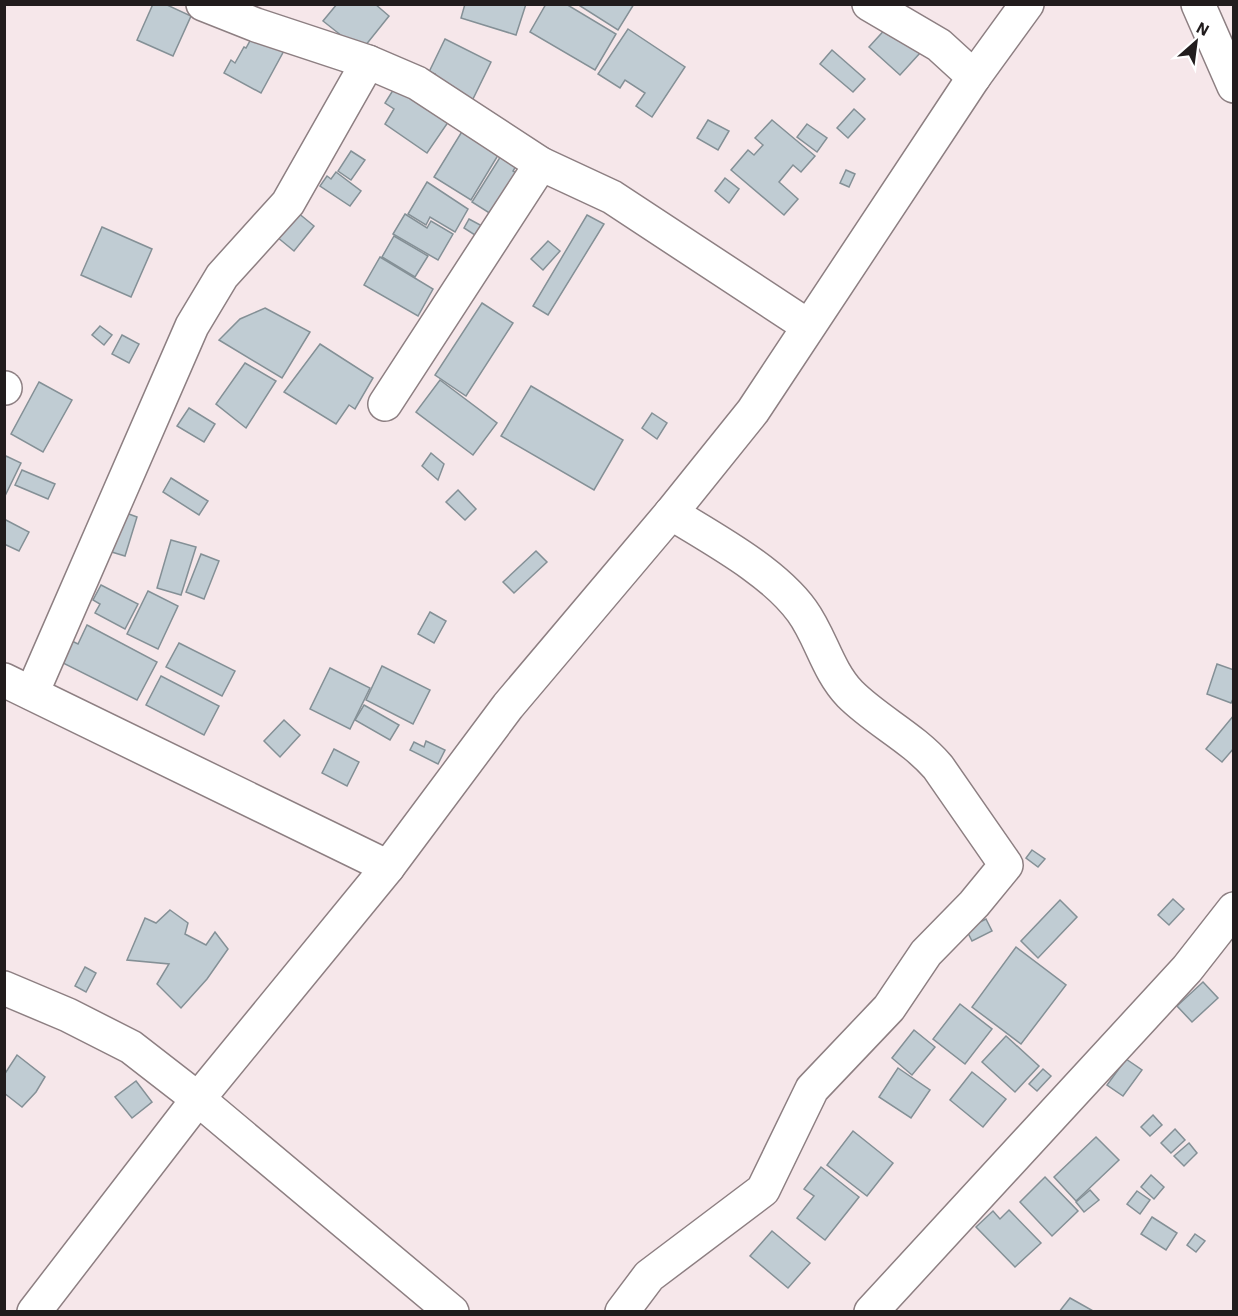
<svg xmlns="http://www.w3.org/2000/svg" width="1238" height="1316" font-family="'IBM Plex Sans',sans-serif">
<style>
.building{fill:#c0ccd3;stroke:#849096;stroke-width:1.5}
.lines{fill:none;stroke-linecap:round;stroke-linejoin:round}
.minor-casing{stroke:#8d7f82;stroke-width:36}
.minor{stroke:#fff;stroke-width:33}
</style>
<rect width="100%" height="100%" fill="#f6e7ea"/>
<g class="building">
<path d="M153 4H165L191 16 173 56 137 40Z"/>
<path d="M337 4H375L389 16 361 51 323 21Z"/>
<path d="M465 4H526L516 35 461 18Z"/>
<path d="M546 4H566L616 34 595 70 530 32Z"/>
<path d="M577 4H634L618 30Z"/>
<path d="M889 25 920 53 900 75 869 47Z"/>
<path d="M628 29 685 67 652 117 636 106 645 93 625 80 620 88 598 74Z"/>
<path d="M256 30 286 47 261 93 224 73 231 60 235 63 244 47 246 48Z"/>
<path d="M445 39 491 62 470 105 429 85 435 74 429 72Z"/>
<path d="M832 50 865 79 853 92 820 64Z"/>
<path d="M400 79 453 115 427 153 385 124 394 109 385 103Z"/>
<path d="M854 109 865 119 848 138 837 128Z"/>
<path d="M708 120 729 131 718 150 697 138Z"/>
<path d="M772 120 815 156 801 172 793 165 779 182 798 199 784 215 731 170 748 150 754 155 763 145 755 138Z"/>
<path d="M807 124 827 138 817 152 797 137Z"/>
<path d="M466 125 503 147 471 200 434 177Z"/>
<path d="M351 151 365 160 351 180 338 171Z"/>
<path d="M504 151 519 161 513 171 527 180 502 221 472 202Z"/>
<path d="M846 170 855 174 849 187 840 183Z"/>
<path d="M336 172 361 191 350 206 320 186 327 176 331 179Z"/>
<path d="M725 178 739 189 729 203 715 191Z"/>
<path d="M427 182 468 209 455 232 430 217 426 225 408 214Z"/>
<path d="M297 212 314 226 294 251 277 237Z"/>
<path d="M405 214 427 228 431 221 453 234 438 260 393 234Z"/>
<path d="M587 215 604 224 548 315 533 306Z"/>
<path d="M469 219 484 227 478 237 464 228Z"/>
<path d="M102 227 152 249 131 297 81 275Z"/>
<path d="M394 236 428 256 415 277 382 257Z"/>
<path d="M548 241 560 251 543 270 531 259Z"/>
<path d="M380 257 433 289 418 316 364 285Z"/>
<path d="M482 303 513 323 466 396 435 375Z"/>
<path d="M265 308 310 332 282 378 219 340 240 319Z"/>
<path d="M100 326 112 335 104 345 92 335Z"/>
<path d="M122 335 139 344 129 363 112 354Z"/>
<path d="M320 344 373 378 355 409 349 405 336 424 284 392Z"/>
<path d="M245 363 276 381 246 428 216 404Z"/>
<path d="M440 380 497 423 473 455 416 412Z"/>
<path d="M39 382 72 400 43 452 11 434Z"/>
<path d="M531 386 623 440 594 490 501 436Z"/>
<path d="M189 408 215 424 204 442 177 426Z"/>
<path d="M652 413 667 423 657 439 642 428Z"/>
<path d="M431 453 444 464 438 480 422 466Z"/>
<path d="M6 456 21 463 4 498V460Z"/>
<path d="M22 470 55 484 48 499 15 485Z"/>
<path d="M171 478 208 501 199 515 163 492Z"/>
<path d="M458 490 476 509 465 520 446 502Z"/>
<path d="M118 510 137 517 125 556 105 550Z"/>
<path d="M4 519 29 532 19 551 4 544Z"/>
<path d="M171 540 196 547 181 595 157 588Z"/>
<path d="M536 551 547 562 514 593 503 582Z"/>
<path d="M201 554 219 561 204 599 186 592Z"/>
<path d="M101 585 138 604 125 629 95 613 100 604 93 600Z"/>
<path d="M148 591 178 606 158 649 127 634Z"/>
<path d="M430 612 446 621 434 643 418 634Z"/>
<path d="M87 625 157 662 137 700 61 662 72 641 78 644Z"/>
<path d="M179 643 235 671 222 696 166 667Z"/>
<path d="M1217 664 1234 670V697L1231 703 1207 694Z"/>
<path d="M382 666 430 690 413 724 366 700Z"/>
<path d="M330 668 370 688 350 729 310 709Z"/>
<path d="M161 676 219 706 204 735 146 705Z"/>
<path d="M364 705 399 725 390 740 355 720Z"/>
<path d="M1234 715V748L1222 762 1206 749Z"/>
<path d="M284 720 300 735 280 757 264 741Z"/>
<path d="M426 741 445 750 438 764 410 750 414 742 424 747Z"/>
<path d="M334 749 359 762 347 786 322 773Z"/>
<path d="M1032 850 1045 859 1038 867 1026 858Z"/>
<path d="M1173 899 1184 909 1169 925 1158 915Z"/>
<path d="M1060 900 1077 917 1038 958 1021 941Z"/>
<path d="M170 910 188 923 185 934 206 945 215 932 228 949 207 979 181 1008 157 984 169 964 127 960 145 918 156 923Z"/>
<path d="M986 919 992 931 972 941 966 929Z"/>
<path d="M1016 947 1066 985 1021 1044 972 1007Z"/>
<path d="M85 967 96 973 86 992 75 986Z"/>
<path d="M1203 982 1218 998 1192 1022 1177 1006Z"/>
<path d="M960 1004 992 1029 965 1064 933 1039Z"/>
<path d="M914 1030 935 1047 912 1075 892 1058Z"/>
<path d="M1006 1036 1039 1066 1015 1092 982 1062Z"/>
<path d="M17 1055 45 1077 36 1092 22 1107 4 1093V1075Z"/>
<path d="M1126 1059 1142 1070 1123 1096 1107 1085Z"/>
<path d="M898 1068 930 1090 911 1118 879 1097Z"/>
<path d="M1043 1069 1051 1076 1037 1091 1029 1084Z"/>
<path d="M972 1072 1006 1099 983 1127 950 1100Z"/>
<path d="M136 1081 152 1102 132 1118 115 1097Z"/>
<path d="M1153 1115 1162 1125 1150 1136 1141 1127Z"/>
<path d="M1175 1129 1185 1140 1171 1153 1161 1143Z"/>
<path d="M853 1131 893 1163 867 1196 827 1165Z"/>
<path d="M1096 1137 1119 1160 1076 1201 1054 1177Z"/>
<path d="M1189 1143 1197 1153 1184 1166 1174 1156Z"/>
<path d="M821 1167 859 1197 825 1240 797 1218 814 1196 804 1189Z"/>
<path d="M1151 1175 1164 1187 1154 1199 1141 1187Z"/>
<path d="M1045 1177 1078 1211 1052 1236 1020 1202Z"/>
<path d="M1090 1190 1099 1200 1084 1212 1076 1202Z"/>
<path d="M1137 1191 1150 1200 1140 1214 1127 1204Z"/>
<path d="M1009 1210 1041 1243 1015 1267 976 1227 993 1211 1000 1219Z"/>
<path d="M1152 1217 1177 1233 1166 1250 1141 1234Z"/>
<path d="M772 1231 810 1263 788 1288 750 1256Z"/>
<path d="M1195 1234 1205 1241 1196 1252 1187 1245Z"/>
<path d="M1070 1298 1095 1312H1059Z"/>
</g>
<g class="lines">
<defs>
<g id="minor">
<path d="M203 4 256 25 368 62 417 83 541 164 612 197 808 326"/>
<path d="M869 4 939 45 974 77"/>
<path d="M1198 4 1234 86"/>
<path d="M4 388H5"/>
<path d="M385 404 541 164"/>
<path d="M4 680 388 867"/>
<path d="M32 693 192 326 222 276 288 203 368 62"/>
<path d="M4 988 68 1015 131 1047 198 1099 452 1312"/>
<path d="M34 1312 198 1099 388 867 508 706 671 513 753 411 974 77 1027 4"/>
<path d="M622 1312 649 1276 763 1190 812 1089 889 1008 926 953 974 904 1006 865 938 767C912 737 877 721 850 694 827 670 821 637 802 611 773 571 713 539 671 513"/>
<path d="M871 1312 1187 969 1234 909"/>
</g>
</defs>
<use href="#minor" class="minor-casing"/>
<use href="#minor" class="minor"/>
</g>
<rect width="1238" height="1316" fill="none" stroke="#211c1d" stroke-width="12"/>
<g transform="translate(1196 42) rotate(28)" stroke="#ffffff" stroke-width="4.5" paint-order="stroke">
<path d="M0-4.5L10 22L0 15L-10 22Z" fill="#211c1d"/>
<text y="-9" font-size="16" font-weight="bold" text-anchor="middle" fill="#211c1d">N</text>
</g>
</svg>
